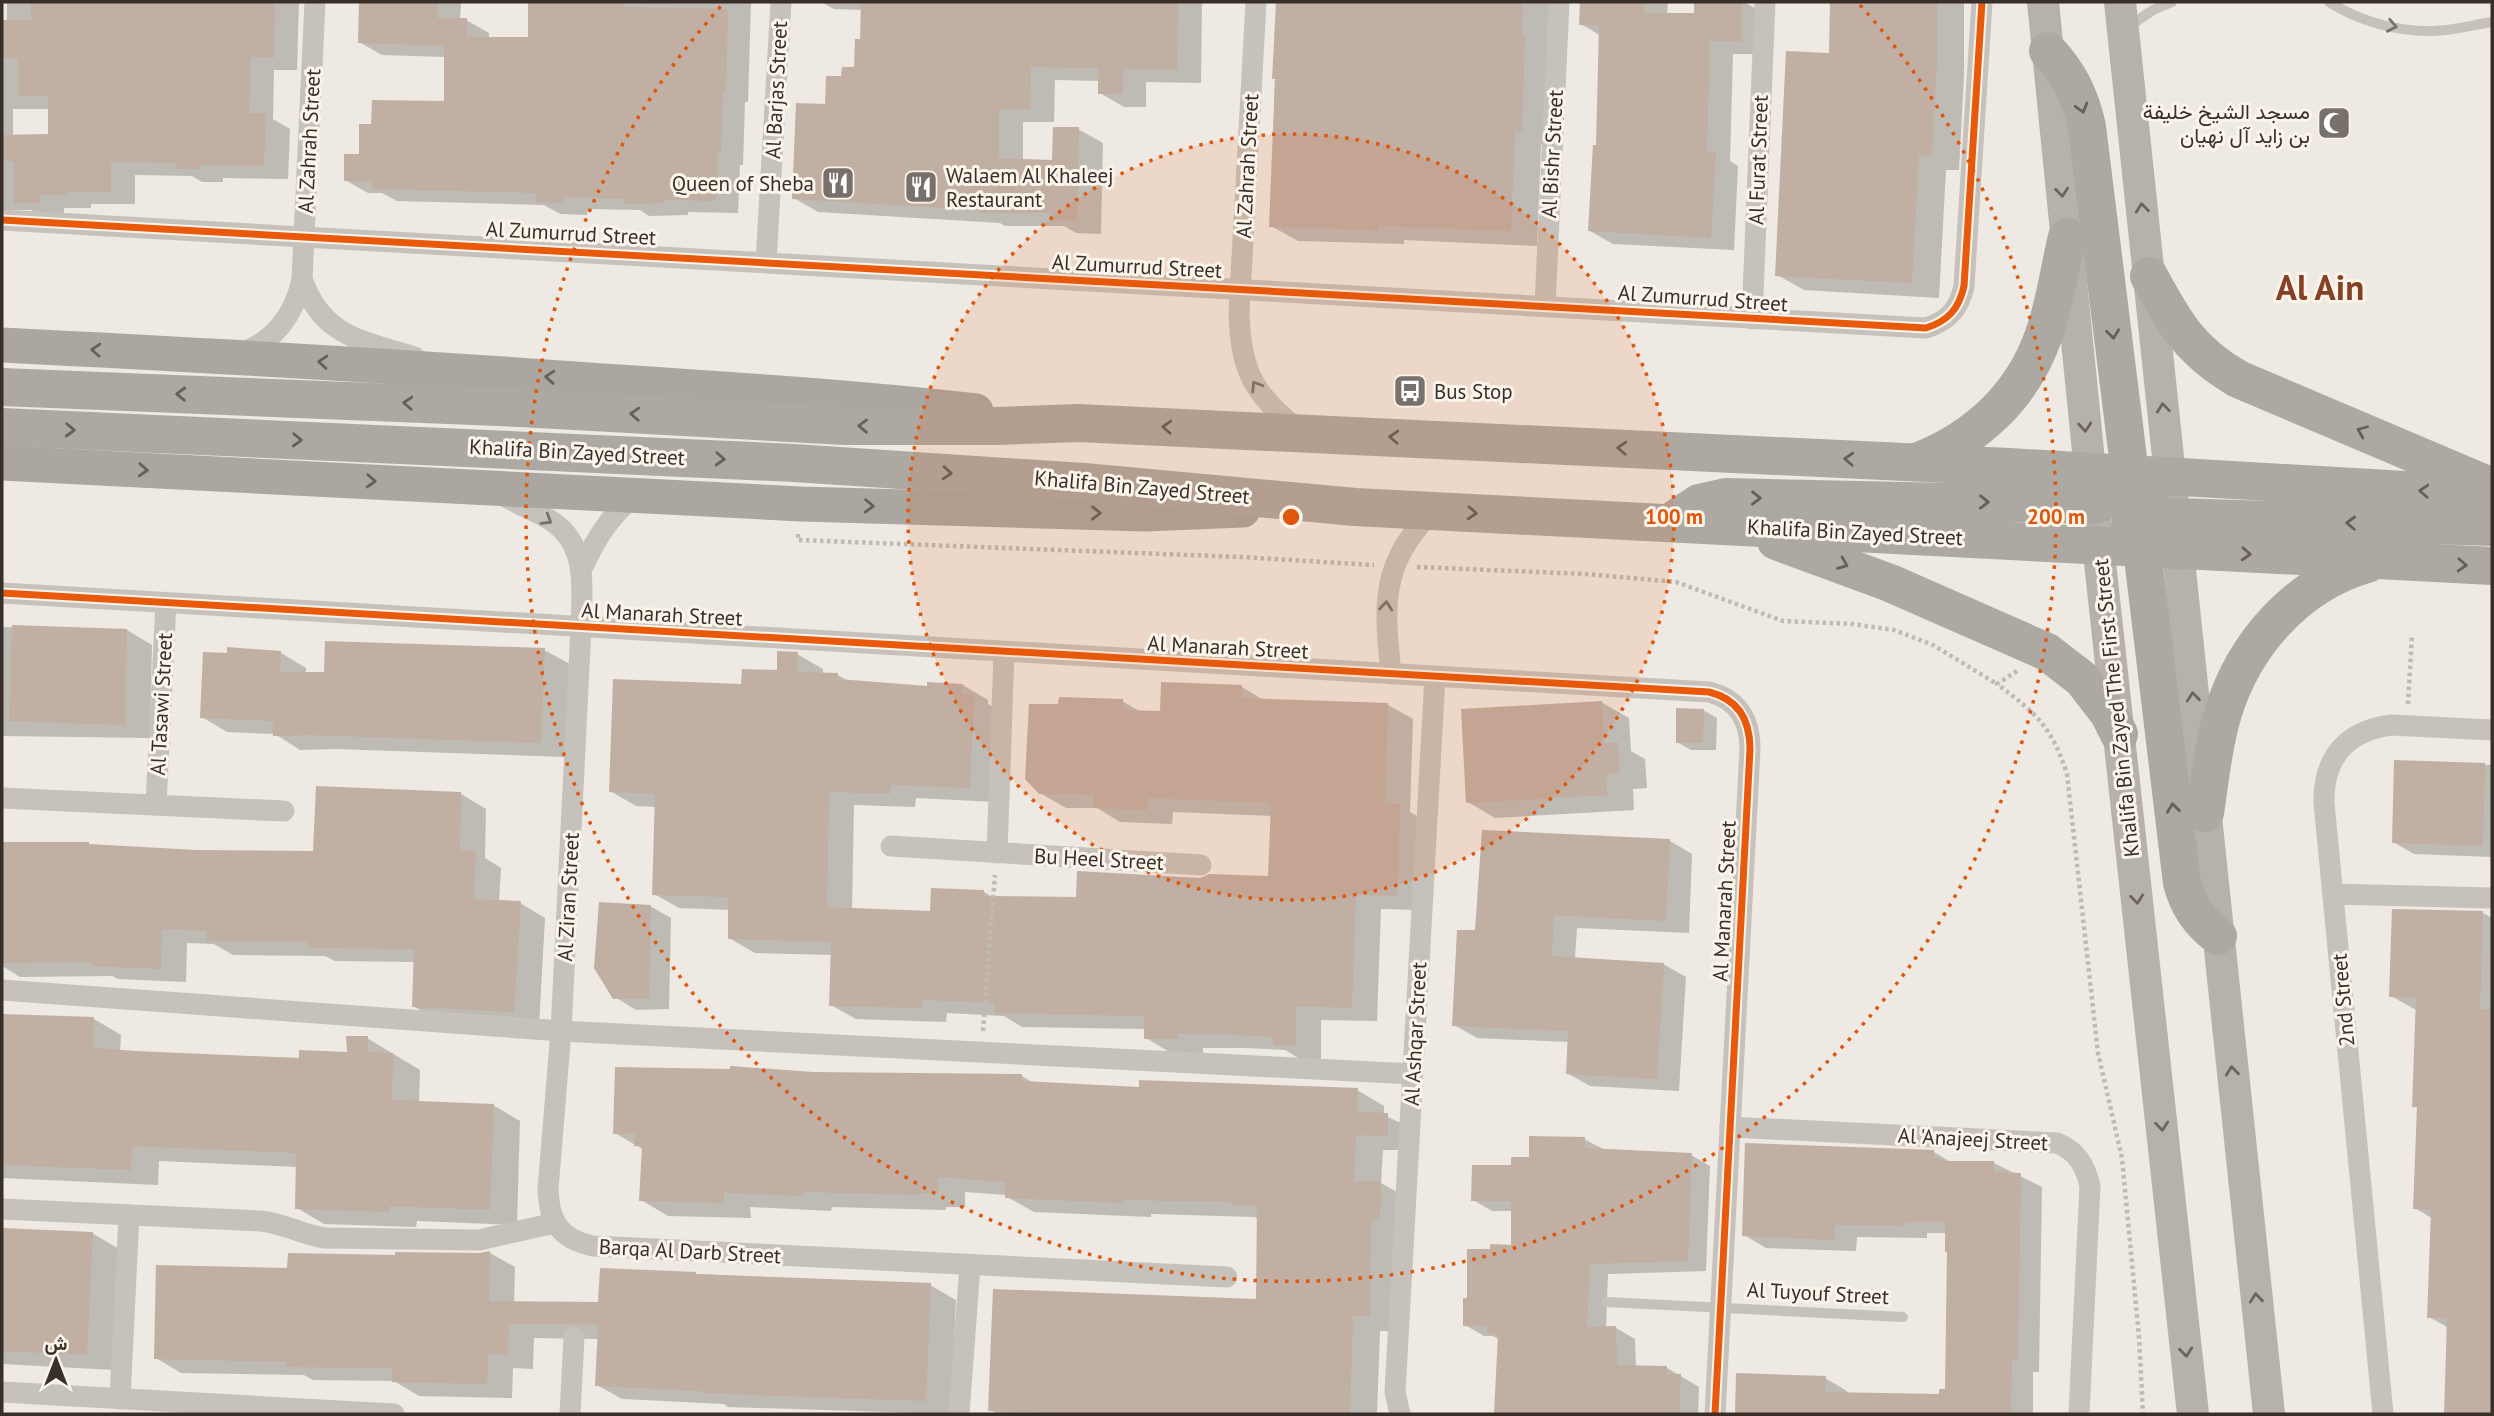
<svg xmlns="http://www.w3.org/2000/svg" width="2494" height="1416" font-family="'PT Sans',Vazirmatn,sans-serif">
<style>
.shadow{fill:#0003;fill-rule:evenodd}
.building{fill:#c1afa4}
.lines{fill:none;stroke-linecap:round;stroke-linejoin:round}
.path{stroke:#bfbab4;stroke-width:4.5;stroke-dasharray:3.5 3.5;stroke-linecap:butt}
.lane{stroke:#c7c1bb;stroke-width:10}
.street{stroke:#c7c1bb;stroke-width:21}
.secondary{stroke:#b7b1ac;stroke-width:32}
.primary{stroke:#aca6a0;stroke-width:35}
.highway{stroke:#ada8a1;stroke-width:38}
.cycleway-casing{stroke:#faf4eb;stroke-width:11}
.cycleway{stroke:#e8590c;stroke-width:7}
.oneway{stroke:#78716b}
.oneway2{stroke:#675f59}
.oneway3{stroke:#6b635d}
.oneway4{stroke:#665f59}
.ring{fill:none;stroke:#df570d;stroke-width:3.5;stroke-dasharray:3.5 7}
.labels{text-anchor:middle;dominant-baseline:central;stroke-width:6;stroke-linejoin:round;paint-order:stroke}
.street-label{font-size:21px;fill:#382f29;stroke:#faf4eb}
.poi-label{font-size:21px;fill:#382f29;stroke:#faf4eb;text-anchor:end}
.town-label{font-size:35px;font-weight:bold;fill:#854124;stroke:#faf4eb}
.centre{fill:#df570d;stroke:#faf4eb;stroke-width:3.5}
.ring-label{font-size:21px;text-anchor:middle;font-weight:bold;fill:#df570d;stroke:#faf4eb;stroke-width:6;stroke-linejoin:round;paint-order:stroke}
</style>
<rect width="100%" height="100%" fill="#eee9e2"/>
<g class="shadow">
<path d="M7 2H299L297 70H274L273 119 290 129 288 179 223 178V182H202L192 176 135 175V204H91V208H64V215H40L31 210H2V43L7 21ZM13 109H50V136H13Z"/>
<path d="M361 2H461L460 20H466L489 33V39H529L530 2H751L748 102H745L743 165H740L738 213 688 212V215L649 216 640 210 588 209 587 215 560 214 544 205 397 201 382 193H368L345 180 360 156 373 126 446 103V57L382 55 359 42Z"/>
<path d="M821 2H1202L1201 83 1146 82V107H1124L1100 93V81L1055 80 1054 122H1023V161L1054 162 1078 129 1103 143 1101 234 1076 233 1064 226H1005L1000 223 818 212 794 198 827 106 843 78 856 69 862 41V10L834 9Z"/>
<path d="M1277 2H1551L1548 145H1541L1537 246 1404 240V244L1298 241 1271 226Z"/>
<path d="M1581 2H1668L1667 15H1696V2H1744L1765 14 1764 54H1733L1730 161 1738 166 1734 250 1613 244 1590 231 1597 147 1601 36 1581 24Z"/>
<path d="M1832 2H1964V75L1959 170H1946L1939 298 1804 290 1777 275 1831 55Z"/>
<path d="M2 627 127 630 152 645 150 738 2 736Z"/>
<path d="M544 650 570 664 566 757 336 749 300 750 275 734 227 732 202 717 281 653 306 668V674Z"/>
<path d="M797 654 823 669V674L838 675 848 681 928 687 963 685 988 700V704L999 711 995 802 916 798 915 807 854 805 852 910 932 912 984 892 994 898 1078 899 1200 880 1270 878 1272 816 1173 812 1172 824 1120 822 1097 808H1066L1040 793 1122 701 1141 712H1162L1242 687 1265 701 1388 705 1413 719 1410 812 1424 820 1421 910 1381 909 1377 1021 1321 1020V1059H1300L1285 1050 1245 1048H1203V1053H1171L1146 1038V1029L1022 1027 1004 1016 947 1013 946 1022 856 1019 831 1005 833 955 755 953 729 938 730 910 679 908 654 894 656 807 636 806 610 791 743 685 778 671Z"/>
<path d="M1601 702 1629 718 1631 751 1645 759 1647 788 1633 789 1634 810 1495 818 1468 802Z"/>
<path d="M1703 710 1717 718 1716 750H1691L1677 742Z"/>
<path d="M2396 761 2492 765V857L2414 854 2393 842Z"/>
<path d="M461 794 486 809 485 858 501 868 499 902 520 903 545 918 539 1026 439 1021 413 1006 415 962 335 961 325 956 233 955 214 944 187 943 186 982 118 979 112 976 20 977 2 966V844H89L93 846 197 852 314 853Z"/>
<path d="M1670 841 1692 854 1689 933 1577 928 1575 959 1663 964 1686 977 1679 1091 1590 1086 1567 1073 1569 1042 1477 1038 1454 1025 1477 932Z"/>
<path d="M650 906 671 918 669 1009 636 1010 615 997Z"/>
<path d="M2483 913 2492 918V1414H2445L2449 1328 2429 1317 2433 1219 2415 1208 2418 1108 2414 1106 2416 1010 2391 996Z"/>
<path d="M2 1016 94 1019 121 1035 120 1052 300 1060 349 1053 367 1038 420 1070 419 1103 493 1105 520 1121 517 1225 417 1221 416 1227 324 1224 297 1208 298 1167 159 1161 158 1185 2 1178Z"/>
<path d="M813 1074 1022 1076 1034 1083 1141 1089 1357 1090 1384 1106V1115L1415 1130 1414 1150H1383L1381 1183 1408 1198 1397 1331H1380L1377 1414H998L990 1410 1257 1301 1258 1219 1255 1217 1151 1214V1217L1034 1212 1007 1197V1195L965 1192V1207H946V1210L832 1207 831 1211 750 1207 751 1218 668 1216 641 1200 644 1150 615 1133Z"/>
<path d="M1584 1139 1603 1149 1691 1155 1710 1166 1706 1271 1608 1274 1606 1328H1616L1635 1339 1636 1367 1667 1368 1699 1387 1698 1414H1496L1500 1340 1493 1336H1484L1465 1325 1469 1300 1491 1251 1512 1246 1513 1211H1492L1473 1200 1513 1167Z"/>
<path d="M1934 1152 1952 1163H1994L2042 1187 2039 1372H2033V1414H1737L1738 1375 1825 1378 1847 1391V1394L1940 1396 1947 1390 1949 1252 1947 1233H1927V1238L1857 1237 1856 1251 1766 1248 1744 1235Z"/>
<path d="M2 1229 92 1233 119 1249 114 1370 2 1364Z"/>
<path d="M490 1253 515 1267 514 1303H600L696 1274 930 1285 956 1300 951 1414 728 1407 724 1404 622 1399 597 1385 599 1339 534 1338 533 1369 513 1368 512 1398 419 1396 394 1381 313 1380 304 1375 181 1373 156 1358 289 1269 396 1257Z"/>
</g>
<g class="building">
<path d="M31 2H275L274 58 251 57 249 113H266L264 166 200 165 199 169H176L177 163 111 162V192H68V195H40V203H14V161H2V135L48 134V96H18V58H2V20H31Z"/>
<path d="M359 2H438V18H467V37H528V2H625L624 7 728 9 726 90H723L721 153H718L716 201 665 200V203L625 204V199L565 197V203L536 202V193L372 189 373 181H344V154H359V124H371L372 100 444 101V46L358 43Z"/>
<path d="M861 2H1178L1177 70 1123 69V94H1098V68L1031 67 1030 109H999V158L1052 160 1053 127H1079L1077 221 1049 220 1050 213H979V210L792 199 796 103 825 104 826 76H841L842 67H854L855 39H860Z"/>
<path d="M1276 2H1523L1522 35H1525L1522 131H1515L1511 231 1378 226V230L1269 227 1275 79H1272Z"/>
<path d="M1580 2H1644V13H1694V2H1742V42L1710 41 1707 151H1716L1711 238 1588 231 1593 145H1596L1599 26 1579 25Z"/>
<path d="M1830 2H1937V59L1932 156 1919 155 1912 283 1775 276 1786 51 1829 53Z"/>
<path d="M12 625 127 629 125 725 9 721Z"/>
<path d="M325 641 545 648 541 743 310 735 273 736V721L200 718 203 652 227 653V647L281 651 280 672H324Z"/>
<path d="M777 651 798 652V672L838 673V679L927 686V682L963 684 962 694H974L970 788 891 785 890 794 829 792 827 907 930 911 931 888 984 890V896L1076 897 1077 871 1200 878 1210 874 1268 876 1271 803 1148 798 1147 810 1093 808 1094 795 1039 794 1025 779 1029 704H1058L1059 697 1123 699 1124 710 1160 711 1161 682 1242 685V698L1388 703 1385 804H1400L1397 896 1356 895 1352 1008 1296 1006V1045H1273V1037L1219 1034H1178V1039H1144V1016L995 1013V1003L922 1000V1008L829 1006 831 942 728 939V897L652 895 655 794 609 792 613 679 741 684 742 669 777 670Z"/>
<path d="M1602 701 1604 743 1618 742 1620 773 1606 774 1607 795 1466 803 1461 709Z"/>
<path d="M1676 708 1704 709 1703 743H1676Z"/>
<path d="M2394 760 2485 763 2483 846 2392 843Z"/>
<path d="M316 786 461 792 460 850 476 851 474 899 521 901 514 1012 412 1007 414 949 308 948V942L206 941V931L162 929 161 969 91 966V962L2 963V842H89V844L197 850 313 851Z"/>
<path d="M1482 830 1670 839 1666 921 1554 915 1552 956 1664 963 1657 1079 1566 1074 1568 1031 1452 1026 1457 930H1475Z"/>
<path d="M599 902 651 905 649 998 613 999 594 968Z"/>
<path d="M2392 909 2483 911 2480 1009 2492 1010V1414H2444L2447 1318H2427L2431 1210 2413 1209 2417 1107H2412L2416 998 2389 997Z"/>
<path d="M2 1014 94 1017 93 1048 136 1051 299 1058V1050L347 1052 346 1036H368V1052L393 1053 392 1100 494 1104 490 1210 390 1206 389 1212 295 1209 296 1153 132 1146 131 1170 2 1165Z"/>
<path d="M730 1066 813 1072 1022 1074V1081L1139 1087V1080L1358 1088 1357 1112 1388 1113V1136L1356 1135 1354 1181H1381V1203L1379 1220H1371L1370 1316H1353L1350 1414H1086L988 1411 993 1289 1256 1299 1257 1206 1231 1205V1202L1124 1200V1203L1005 1198V1182L938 1177V1193H920V1195L805 1192V1196L724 1193V1203L639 1201 642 1146H634L635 1134H613L615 1067 730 1069Z"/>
<path d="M1529 1136 1585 1137V1148L1692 1153 1688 1261 1590 1264 1587 1327 1616 1326 1617 1365 1667 1366V1374H1681L1679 1414H1494L1498 1334H1487V1326H1463V1298H1467V1249H1490V1244L1511 1245V1201H1471L1472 1165H1511V1157H1529Z"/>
<path d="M1745 1143 1934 1150V1158H1940V1161H1994V1172L2021 1173 2018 1361H2012L2011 1414H1735L1736 1373 1826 1376 1825 1392 1939 1394V1389H1945L1947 1252H1945V1222H1906L1905 1226 1835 1225V1240L1742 1236Z"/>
<path d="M2 1228 93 1232 87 1355 2 1351Z"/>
<path d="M490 1251 489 1301 598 1302 600 1268 696 1272V1274L931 1283 926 1401 701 1393V1391L595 1386 598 1325 575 1324H509L508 1355 488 1354 487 1384 392 1382V1368L286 1367V1362L154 1359 156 1265 287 1268 288 1253 395 1255V1252L479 1253Z"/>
</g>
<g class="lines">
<g class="path">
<path d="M798 534V540L1241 557 1374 565"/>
<path d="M1417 567 1586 574 1676 582 1783 621 1853 624 1894 630 1933 645 1997 684"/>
<path d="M2017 671 1997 684C2036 713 2052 727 2067 774L2098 1053 2122 1158 2139 1337 2143 1414"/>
<path d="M2408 704 2412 635"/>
<path d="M983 1031 995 875"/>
</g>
<g class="lane">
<path d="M2329 2C2359 21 2397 32 2433 31 2452 31 2473 25 2492 22"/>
<path d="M2128 27 2153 10 2172 2"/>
<path d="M1606 1302 1903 1317"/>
</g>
<g class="street">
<path d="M1256 2 1239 313C1241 374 1254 394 1301 432"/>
<path d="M2 220 1926 328C1948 321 1959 309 1964 286L1982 2"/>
<path d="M766 262 781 2"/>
<path d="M302 279C322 337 363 341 415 357"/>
<path d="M1545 306 1559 2"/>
<path d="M1752 319 1765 2"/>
<path d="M240 353C275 342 295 313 302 279L315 2"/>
<path d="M500 493C516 505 536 510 553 522 588 546 582 589 581 627L561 1031 548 1189C549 1222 560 1239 593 1246L1227 1277"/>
<path d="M582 569C595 540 611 513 638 494"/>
<path d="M2 593 1709 692C1738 699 1750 720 1750 749L1715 1414"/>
<path d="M1391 674C1384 603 1380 566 1432 511"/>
<path d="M2 798 284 811"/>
<path d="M156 805 166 603"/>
<path d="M891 846 1201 865"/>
<path d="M997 853 1004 652"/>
<path d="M2333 894 2492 898"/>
<path d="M2 990 561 1031 1413 1074"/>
<path d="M1730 1127 2057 1143C2077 1151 2085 1165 2090 1186L2079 1414"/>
<path d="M2 1209 260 1221C285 1223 301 1235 325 1238L479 1240 555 1223"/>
<path d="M2 1392 394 1414"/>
<path d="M120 1399 129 1215"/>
<path d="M570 1414 574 1337"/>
<path d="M959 1414 970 1266"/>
<path d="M1400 1414 1395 1392 1435 677"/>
<path d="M2383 1414 2324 803C2323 758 2346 731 2391 725L2492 730"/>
</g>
<g class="secondary">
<path d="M2043 2 2090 471 2193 1414"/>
<path d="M2120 2 2269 1414"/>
</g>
<g class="primary">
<path d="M2 345C202 355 402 366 602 381 727 389 852 397 976 411"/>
<path d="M2 463 801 504 1145 514 1243 510"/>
</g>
<g class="highway">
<path d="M2048 51C2069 73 2081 97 2087 127L2130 474 2138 491 2177 551"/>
<path d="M2149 276C2175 324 2190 351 2238 379L2488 485"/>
<path d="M2 387 520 408 845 426H998L1078 423 2009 467 2492 495"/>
<path d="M2 427 794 463 1084 482 1355 507 2492 566"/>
<path d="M1919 461C1977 438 2022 396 2043 337 2055 305 2059 270 2067 237"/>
<path d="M1675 519 1699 503 1726 497 2093 505 2138 491 2161 480"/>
<path d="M2130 526 2142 549 2182 883C2188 906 2199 922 2218 936"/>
<path d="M2136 529 2174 517 2492 527"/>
<path d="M1776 541 1890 583 2047 652 2082 679 2109 714 2119 734"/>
<path d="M2205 813C2210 780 2213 745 2223 713 2244 644 2297 584 2367 564"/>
</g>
<defs>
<g id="cycleway">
<path d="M2 220 1926 328C1948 321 1959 309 1964 286L1982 2"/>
<path d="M2 593 1709 692C1738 699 1750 720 1750 749L1715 1414"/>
</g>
</defs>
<use href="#cycleway" class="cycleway-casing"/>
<use href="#cycleway" class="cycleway"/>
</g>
<defs><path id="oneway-chevron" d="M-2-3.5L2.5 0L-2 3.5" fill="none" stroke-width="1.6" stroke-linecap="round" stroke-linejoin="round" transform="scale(1.75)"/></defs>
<g class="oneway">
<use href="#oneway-chevron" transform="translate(2392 26) rotate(11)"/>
<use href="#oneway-chevron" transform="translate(1256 386) rotate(-122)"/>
<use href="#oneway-chevron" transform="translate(547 520) rotate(31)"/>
<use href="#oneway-chevron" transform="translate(1386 606) rotate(-85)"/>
</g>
<g class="oneway2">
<use href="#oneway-chevron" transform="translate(2082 108) rotate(74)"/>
<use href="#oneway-chevron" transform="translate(2113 334) rotate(83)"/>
<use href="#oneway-chevron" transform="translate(181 394) rotate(-178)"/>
<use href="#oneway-chevron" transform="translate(408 403) rotate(-177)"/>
<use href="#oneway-chevron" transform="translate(635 414) rotate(-177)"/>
<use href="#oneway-chevron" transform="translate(863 426) rotate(-179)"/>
<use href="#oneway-chevron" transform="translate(1167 427) rotate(-177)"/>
<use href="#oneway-chevron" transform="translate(70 430) rotate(2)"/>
<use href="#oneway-chevron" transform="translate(2362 431) rotate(-157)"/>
<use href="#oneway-chevron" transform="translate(1394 437) rotate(-177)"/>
<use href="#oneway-chevron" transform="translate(297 440) rotate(2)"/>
<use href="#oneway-chevron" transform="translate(1622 448) rotate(-177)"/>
<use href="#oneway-chevron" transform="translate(720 459) rotate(3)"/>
<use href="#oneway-chevron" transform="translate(1849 459) rotate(-177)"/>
<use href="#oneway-chevron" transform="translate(947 473) rotate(4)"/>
<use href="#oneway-chevron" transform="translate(2424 491) rotate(-177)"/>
<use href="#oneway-chevron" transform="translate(1756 498) rotate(1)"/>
<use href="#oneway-chevron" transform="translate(1984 502) rotate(1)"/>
<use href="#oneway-chevron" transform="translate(1472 513) rotate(3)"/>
<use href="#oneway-chevron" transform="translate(2351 523) rotate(-178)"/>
<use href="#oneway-chevron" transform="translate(2246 554) rotate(3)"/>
<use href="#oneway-chevron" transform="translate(1843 564) rotate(22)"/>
<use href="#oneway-chevron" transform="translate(2462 565) rotate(3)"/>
<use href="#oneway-chevron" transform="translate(2173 808) rotate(-97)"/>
</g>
<g class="oneway3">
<use href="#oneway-chevron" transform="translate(2062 192) rotate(84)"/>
<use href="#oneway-chevron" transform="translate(2142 208) rotate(-96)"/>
<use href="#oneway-chevron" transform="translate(2163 408) rotate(-96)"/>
<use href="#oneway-chevron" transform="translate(2085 427) rotate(85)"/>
<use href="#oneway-chevron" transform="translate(2193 697) rotate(-96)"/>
<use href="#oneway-chevron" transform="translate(2137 899) rotate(84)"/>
<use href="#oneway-chevron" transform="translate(2232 1071) rotate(-96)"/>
<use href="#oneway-chevron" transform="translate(2162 1126) rotate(84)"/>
<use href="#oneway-chevron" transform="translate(2256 1298) rotate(-96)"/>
<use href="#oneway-chevron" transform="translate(2186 1352) rotate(84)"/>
</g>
<g class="oneway4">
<use href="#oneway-chevron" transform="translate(96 350) rotate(-177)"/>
<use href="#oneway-chevron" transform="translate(323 362) rotate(-176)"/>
<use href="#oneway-chevron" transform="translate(550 377) rotate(-176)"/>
<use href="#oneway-chevron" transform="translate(143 470) rotate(3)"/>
<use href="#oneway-chevron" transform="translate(371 481) rotate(3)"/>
<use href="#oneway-chevron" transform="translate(869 506) rotate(2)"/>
<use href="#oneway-chevron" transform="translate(1096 513) rotate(1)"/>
</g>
<circle cx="1291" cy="517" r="383" fill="#df570d" fill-opacity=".12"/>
<g class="ring">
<circle cx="1291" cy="517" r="383"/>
<path d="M1860 5A765 765 0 1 1 722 5"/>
</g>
<defs>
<symbol id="mosque-square" viewBox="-11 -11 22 22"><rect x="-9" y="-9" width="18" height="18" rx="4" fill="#78706a" stroke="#faf4eb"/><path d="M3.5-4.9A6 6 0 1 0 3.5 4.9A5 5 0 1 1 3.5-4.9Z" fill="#fff"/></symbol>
<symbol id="restaurant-square" viewBox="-11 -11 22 22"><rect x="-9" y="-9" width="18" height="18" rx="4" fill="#78706a" stroke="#faf4eb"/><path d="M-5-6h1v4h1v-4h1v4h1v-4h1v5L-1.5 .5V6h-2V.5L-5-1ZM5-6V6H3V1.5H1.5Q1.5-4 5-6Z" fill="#fff"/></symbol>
<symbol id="bus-square" viewBox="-11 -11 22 22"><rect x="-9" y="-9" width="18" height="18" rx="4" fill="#78706a" stroke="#faf4eb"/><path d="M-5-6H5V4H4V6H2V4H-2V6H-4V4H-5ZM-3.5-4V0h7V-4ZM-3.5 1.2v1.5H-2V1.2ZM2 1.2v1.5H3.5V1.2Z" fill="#fff"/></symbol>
</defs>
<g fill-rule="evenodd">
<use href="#mosque-square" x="2315" y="104" width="38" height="38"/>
<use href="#restaurant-square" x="819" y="164" width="38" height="38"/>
<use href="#restaurant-square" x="902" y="168" width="38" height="38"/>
<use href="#bus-square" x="1391" y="372" width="38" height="38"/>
</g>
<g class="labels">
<g class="street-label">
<text transform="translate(776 90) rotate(-87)">Al Barjas Street</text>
<text transform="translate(309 141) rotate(-87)">Al Zahrah Street</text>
<text transform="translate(1552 154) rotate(-87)">Al Bishr Street</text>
<text transform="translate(1758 160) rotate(-88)">Al Furat Street</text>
<text transform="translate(1247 166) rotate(-87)">Al Zahrah Street</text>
<text transform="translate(571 233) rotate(3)">Al Zumurrud Street</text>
<text transform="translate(1137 266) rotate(3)">Al Zumurrud Street</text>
<text transform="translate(1703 298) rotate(4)">Al Zumurrud Street</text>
<text transform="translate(577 452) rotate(3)">Khalifa Bin Zayed Street</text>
<text transform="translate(1142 487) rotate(5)">Khalifa Bin Zayed Street</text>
<text transform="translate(1855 532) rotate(3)">Khalifa Bin Zayed Street</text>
<text transform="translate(662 614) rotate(3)">Al Manarah Street</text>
<text transform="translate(1228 647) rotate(3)">Al Manarah Street</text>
<text transform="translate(161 704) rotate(-87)">Al Tasawi Street</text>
<text transform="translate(2116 708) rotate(-96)">Khalifa Bin Zayed The First Street</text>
<text transform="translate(1099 859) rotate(3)">Bu Heel Street</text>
<text transform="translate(568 897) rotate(-87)">Al Ziran Street</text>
<text transform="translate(1724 901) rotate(-87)">Al Manarah Street</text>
<text transform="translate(2343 1000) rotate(-95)">2nd Street</text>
<text transform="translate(1415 1034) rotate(-87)">Al Ashqar Street</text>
<text transform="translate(1973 1139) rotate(3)">Al 'Anajeej Street</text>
<text transform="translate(690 1251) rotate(3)">Barqa Al Darb Street</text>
<text transform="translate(1818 1293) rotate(3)">Al Tuyouf Street</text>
</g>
<g class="poi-label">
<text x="2310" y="111">مسجد الشيخ خليفة<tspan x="2310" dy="24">بن زايد آل نهيان</tspan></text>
<text x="946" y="175" text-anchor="start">Walaem Al Khaleej<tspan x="946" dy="24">Restaurant</tspan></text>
<text x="814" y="183">Queen of Sheba</text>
<text x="1434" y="391" text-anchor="start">Bus Stop</text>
</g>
<g class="town-label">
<text x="2320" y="287">Al Ain</text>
</g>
</g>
<circle cx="1291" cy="517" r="10" class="centre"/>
<g class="ring-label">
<text x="1674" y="524">100 m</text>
<text x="2056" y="524">200 m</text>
</g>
<rect width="2494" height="1416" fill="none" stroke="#382f29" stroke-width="7"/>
<g transform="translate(56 1360)" stroke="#faf4eb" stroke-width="5" paint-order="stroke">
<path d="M0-5L12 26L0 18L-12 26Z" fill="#382f29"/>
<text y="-10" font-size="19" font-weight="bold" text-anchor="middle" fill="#382f29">ش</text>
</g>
</svg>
